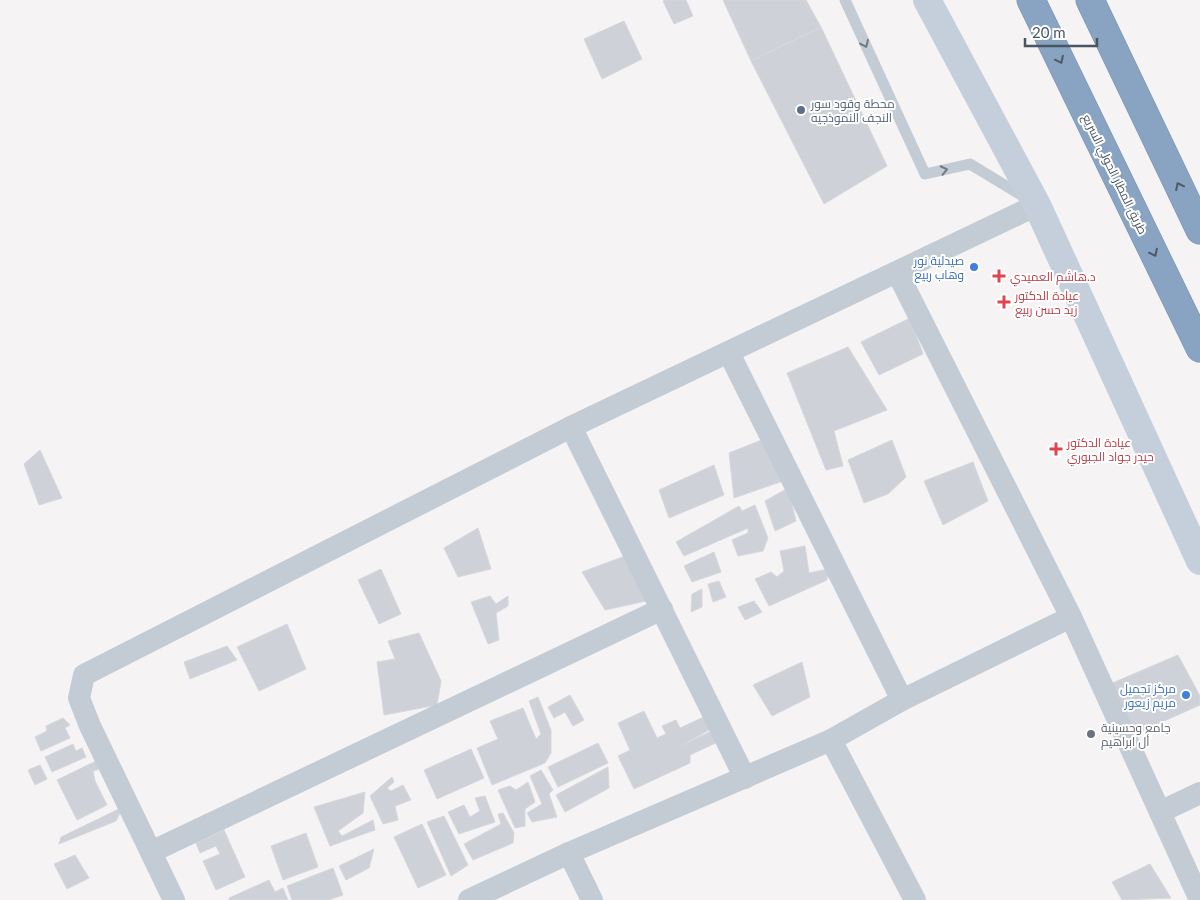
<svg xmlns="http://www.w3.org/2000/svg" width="1200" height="900" font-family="Lato,Cairo,sans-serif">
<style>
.building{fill:#ced1d7;stroke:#d6d8de}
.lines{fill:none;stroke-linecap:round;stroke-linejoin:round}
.highway-casing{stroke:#748eae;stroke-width:29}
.lane{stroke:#c3ccd4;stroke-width:11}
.street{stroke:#c3ccd4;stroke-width:22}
.secondary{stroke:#c5cfdb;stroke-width:28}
.highway{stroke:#89a3c2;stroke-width:28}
.oneway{stroke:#6e7984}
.oneway2{stroke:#4c5966}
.service-dot{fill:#5c6f8a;stroke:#fff;stroke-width:2}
.shop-dot{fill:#3f7fe0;stroke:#fff;stroke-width:2}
.health-dot{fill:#e0444e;stroke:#fff;stroke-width:2}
.worship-dot{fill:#6b7280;stroke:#fff;stroke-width:2}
.labels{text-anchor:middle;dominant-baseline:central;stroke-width:4;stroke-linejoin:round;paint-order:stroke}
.service-label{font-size:12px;fill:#4e5e75;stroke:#fff;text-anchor:start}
.street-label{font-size:12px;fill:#495561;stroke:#fff}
.shop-label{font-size:12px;fill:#366cbe;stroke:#fff;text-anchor:end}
.health-label{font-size:12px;fill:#be3a42;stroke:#fff;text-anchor:start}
.worship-label{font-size:12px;fill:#5b616d;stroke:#fff;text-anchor:start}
</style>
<rect width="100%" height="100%" fill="#f5f3f3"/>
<g class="building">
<path d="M665 0H686L693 16 674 24 663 1Z"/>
<path d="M723 0H806L821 27 751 61Z"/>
<path d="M624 21 642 59 602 79 584 39Z"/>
<path d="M821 27 887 166 824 204 751 61Z"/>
<path d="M910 318 923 354 879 375 861 342Z"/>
<path d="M848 347 887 410 834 431 843 466 826 470 787 373Z"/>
<path d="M764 439 786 480 734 498 729 453Z"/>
<path d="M892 440 906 477 888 494 864 503 848 460Z"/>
<path d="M40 450 62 498 39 505 24 464Z"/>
<path d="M973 462 988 501 943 525 924 481Z"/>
<path d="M714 465 724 495 669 518 659 490Z"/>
<path d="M788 488 796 521 775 531 765 501Z"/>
<path d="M755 505 768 538 763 551 738 556 732 540 748 533V528L684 556 676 542 739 506 742 511Z"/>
<path d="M478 528 491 569 458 577 444 548Z"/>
<path d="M805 546 809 573 828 569 827 580 769 606 755 579 771 572 777 577 784 571 780 551Z"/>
<path d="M714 552 721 572 692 582 684 566Z"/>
<path d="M625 556 646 601 605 610 582 572Z"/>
<path d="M381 569 401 614 379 624 358 580Z"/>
<path d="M719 581 726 597 713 602 708 584Z"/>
<path d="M702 589V607L691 612 692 594Z"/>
<path d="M490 596 496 604 508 596V606L496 613 499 640 488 644 471 602Z"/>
<path d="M754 601 762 612 745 620 738 607Z"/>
<path d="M287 624 306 669 259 691 237 647Z"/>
<path d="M419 633 441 681 437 705 384 715 377 662 395 659 388 641Z"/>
<path d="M227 646 237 660 190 679 184 662Z"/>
<path d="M1178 655 1200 696V705L1135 734 1110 684Z"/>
<path d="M802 662 810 697 772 716 753 685Z"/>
<path d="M570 695 584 720 573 726 565 712 554 718 548 707Z"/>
<path d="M538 697 551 730V753L545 763 492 785 477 748 498 739 490 721 523 708 536 739 541 734 529 701Z"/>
<path d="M644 711 657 738 666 734 662 726 676 720 680 728 708 715 713 728 682 745 716 729 722 740 690 755V763L634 789 618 756 630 750 618 723Z"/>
<path d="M63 718 70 725 65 728 70 738 41 751 35 737 47 731 46 726Z"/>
<path d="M598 743 608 763 558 787 548 767Z"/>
<path d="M73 744 76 751 82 748 86 757 52 772 45 757Z"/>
<path d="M471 749 484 778 437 799 424 770Z"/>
<path d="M98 760 100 769 93 771 95 781 107 805 77 820 57 780Z"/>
<path d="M40 765 47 779 35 785 28 770Z"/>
<path d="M608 767 609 788 565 812 556 795Z"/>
<path d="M541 770 553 790 549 794 557 817 532 822 527 813 542 804 530 776Z"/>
<path d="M392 777 394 782 387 788 391 791 403 785 411 800 395 806 398 820 383 824 370 796Z"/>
<path d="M528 782 535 802 525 809V826L515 828 498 790 510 786 516 790Z"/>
<path d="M365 792 363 813 338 831 342 836 373 820 375 830 330 846 314 807Z"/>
<path d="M485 796 495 822 459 834 448 812 464 805 470 817 480 811 475 798Z"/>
<path d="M123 807 116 821 59 844 61 837Z"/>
<path d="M503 813 514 833 513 843 473 860 464 844 501 824 498 814Z"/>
<path d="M444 816 468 865 451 876 427 822Z"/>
<path d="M422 824 446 875 418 888 394 837Z"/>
<path d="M224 830 245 877 216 890 203 861 220 854 216 846 200 853 196 843Z"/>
<path d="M306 833 318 867 283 880 271 846Z"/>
<path d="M374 849 369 868 346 880 339 866Z"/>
<path d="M75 855 89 878 67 889 54 864Z"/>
<path d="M1150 864 1171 898 1122 900 1112 882Z"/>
<path d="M333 868 343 895 329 900H292L287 886Z"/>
<path d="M269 880 275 892 283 888 288 900H229V898Z"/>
</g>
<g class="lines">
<defs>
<g id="highway">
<path d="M1031 0 1200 348"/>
<path d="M1090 0 1200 230"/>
</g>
</defs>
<use href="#highway" class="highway-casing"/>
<path class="lane" d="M845 0 925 174 970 164 1026 198"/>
<g class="street">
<path d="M897 272 1071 617 1200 900"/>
<path d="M729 353 902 700"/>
<path d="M571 427 745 778"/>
<path d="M831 740 915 900"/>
<path d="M1160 812 1200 793"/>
<path d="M151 852 662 609"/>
<path d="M569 853 592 900"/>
<path d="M174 900 90 726 79 698 84 675 571 427 1037 205"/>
<path d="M469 900 569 853 831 740 902 700 1071 617"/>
</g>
<path class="secondary" d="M927 0 1037 205 1200 561"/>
<use href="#highway" class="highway"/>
</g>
<defs><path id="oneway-chevron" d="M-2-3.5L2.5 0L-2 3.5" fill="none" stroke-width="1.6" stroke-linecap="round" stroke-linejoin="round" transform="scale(1.25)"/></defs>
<g class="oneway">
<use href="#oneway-chevron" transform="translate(865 44) rotate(65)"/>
<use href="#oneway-chevron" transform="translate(944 170) rotate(-12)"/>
</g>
<g class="oneway2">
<use href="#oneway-chevron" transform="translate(1060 60) rotate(64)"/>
<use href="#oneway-chevron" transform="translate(1179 186) rotate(-116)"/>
<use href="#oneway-chevron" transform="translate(1154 253) rotate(64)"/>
</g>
<circle class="service-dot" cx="801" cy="110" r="5"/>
<g class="shop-dot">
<circle cx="974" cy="267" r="5"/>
<circle cx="1186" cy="695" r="5"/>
</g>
<g class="health-dot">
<path d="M996.5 268.5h5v5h5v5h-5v5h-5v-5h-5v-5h5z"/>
<path d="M1001.5 294.5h5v5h5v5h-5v5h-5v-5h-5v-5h5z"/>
<path d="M1053.5 441.5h5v5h5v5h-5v5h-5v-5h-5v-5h5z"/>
</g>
<circle class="worship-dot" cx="1091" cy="734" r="5"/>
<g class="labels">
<g class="service-label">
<text x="811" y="103">محطة وقود سور<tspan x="811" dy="14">النجف النموذجيه</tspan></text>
</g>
<g class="street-label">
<text transform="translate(1115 174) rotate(64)">طريق المطار الحولي السريع</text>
</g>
<g class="shop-label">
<text x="964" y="260">صيدلية نور<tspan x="964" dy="14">وهاب ربيع</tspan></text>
<text x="1176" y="688">مركز تجميل<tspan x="1176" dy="14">مريم زيعور</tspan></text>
</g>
<g class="health-label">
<text x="1010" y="276">د.هاشم العميدي</text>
<text x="1015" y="295">عيادة الدكتور<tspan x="1015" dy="14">زيد حسن ربيع</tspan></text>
<text x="1067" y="442">عيادة الدكتور<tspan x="1067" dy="14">حيدر جواد الجبوري</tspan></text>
</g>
<g class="worship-label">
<text x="1101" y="727">جامع وحسينية<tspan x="1101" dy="14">أل ابراهيم</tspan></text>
</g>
</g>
<path d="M1025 38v8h72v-8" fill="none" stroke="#495561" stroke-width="2.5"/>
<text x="1032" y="38" font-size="15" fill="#495561" stroke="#ffffff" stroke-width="4" paint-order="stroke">20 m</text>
</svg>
